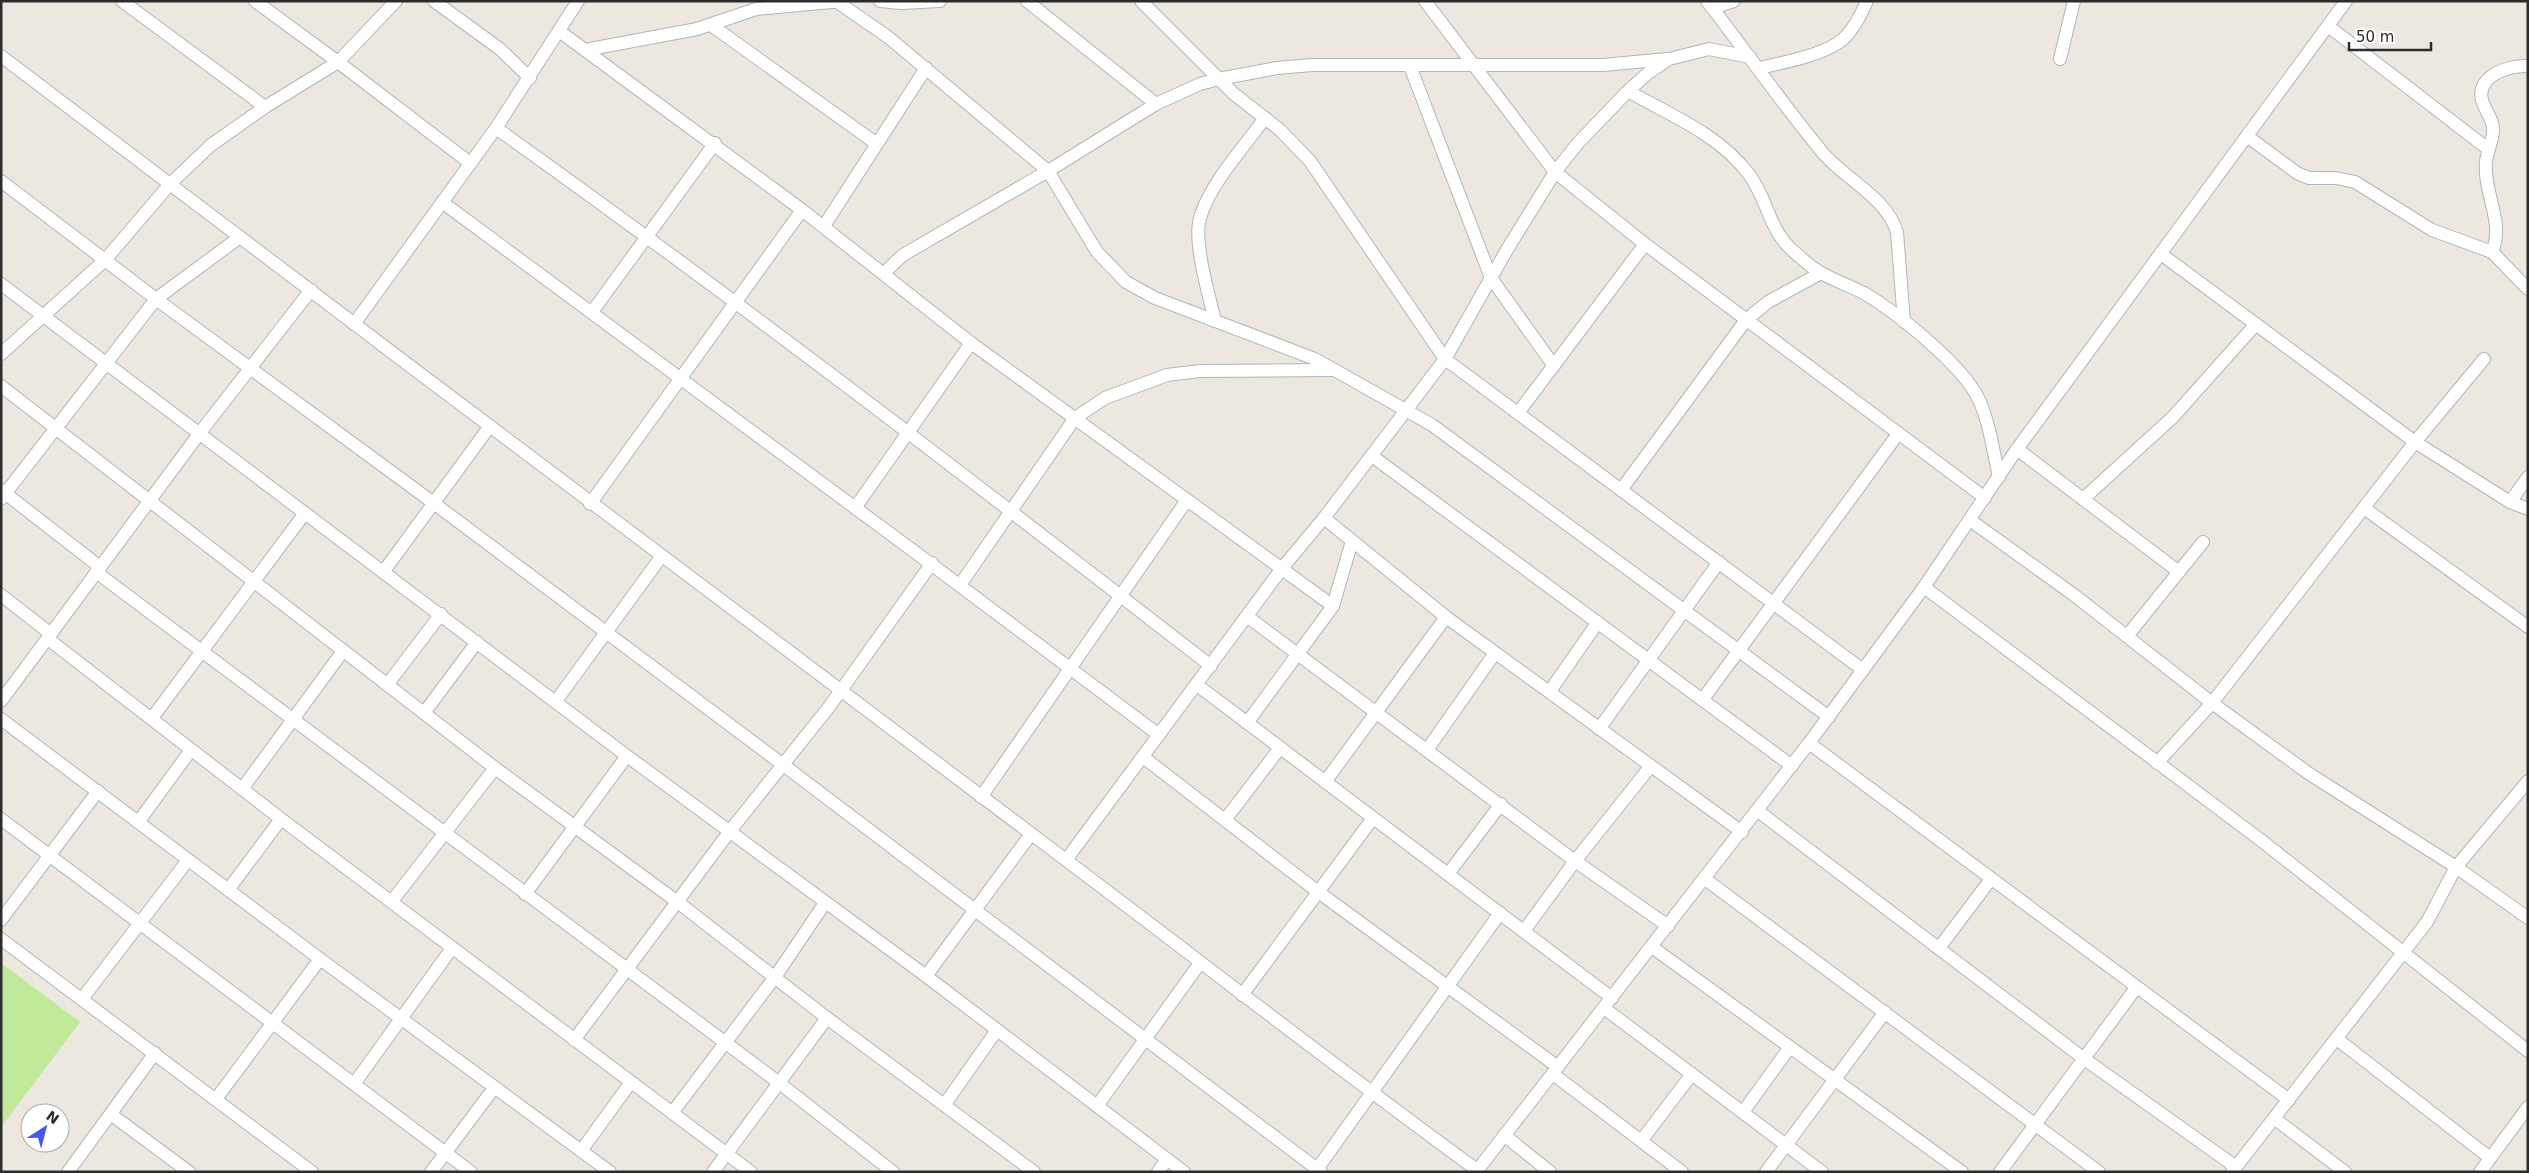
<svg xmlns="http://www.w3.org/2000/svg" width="2529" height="1173" font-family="'DejaVu Sans',sans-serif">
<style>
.pitch{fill:#c0e99a}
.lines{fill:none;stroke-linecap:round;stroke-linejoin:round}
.minor-casing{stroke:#b2b4bf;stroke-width:14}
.minor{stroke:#fff;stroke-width:12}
</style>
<rect width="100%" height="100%" fill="#ede8df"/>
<path class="pitch" d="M1 963 80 1022 1 1127Z"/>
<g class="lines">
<defs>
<g id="minor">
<path d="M122 1 265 107"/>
<path d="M255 1 338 62 470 163"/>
<path d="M434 1 500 49 530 78"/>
<path d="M836 1 888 37 1048 171 1097 252 1126 282 1155 298 1315 359 1432 425 1829 717"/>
<path d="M880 1 901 3 940 1"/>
<path d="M1027 1 1156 104"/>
<path d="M1141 1 1234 94 1280 130 1310 161 1445 359 1863 670"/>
<path d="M1425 1 1555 172 1645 244 1985 498"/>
<path d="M1707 1C1746 51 1782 104 1823 153 1846 180 1886 197 1897 232L1904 322"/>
<path d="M1712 8 1734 1"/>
<path d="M711 25 877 144"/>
<path d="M2328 26 2488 149"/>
<path d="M559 31 802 210 971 343 1333 606"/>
<path d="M585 50 697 29 756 9 843 1"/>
<path d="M1 56C354 324 707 591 1062 857 1200 961 1337 1068 1477 1170"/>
<path d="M2060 59 2074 1"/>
<path d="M1410 66 1491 278 1554 366"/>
<path d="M1759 68C1782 63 1818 56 1838 43 1852 34 1861 15 1867 1"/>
<path d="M1628 91C1670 115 1718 134 1748 173 1767 197 1768 227 1790 248 1800 257 1811 268 1823 274 1836 281 1850 286 1864 293 1896 312 1964 366 1979 400 1990 424 1993 451 1999 477"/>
<path d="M496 128C739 301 975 483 1211 666"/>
<path d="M2247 136 2297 173 2309 178H2336L2355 182 2432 230 2492 252 2528 289"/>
<path d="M1 181 156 299 435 504 782 764 1321 1172"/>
<path d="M442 202C682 378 921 556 1159 735"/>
<path d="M824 226 926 68"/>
<path d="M2492 252C2505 222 2483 193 2486 162 2487 150 2494 139 2493 128 2492 118 2486 112 2483 103 2473 77 2508 65 2528 66"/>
<path d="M2161 254 2415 442 2510 502 2528 509"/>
<path d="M884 273 903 255 1048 171 1156 104 1200 84 1219 79 1277 68 1312 65H1603L1667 59"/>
<path d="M1 284 627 756 926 976 1184 1172"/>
<path d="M592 312 715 143"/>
<path d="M1215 321C1209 295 1193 242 1200 218 1209 185 1244 147 1265 118"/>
<path d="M354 324 496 128 578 1"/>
<path d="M1 354 105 260 170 184 211 145 265 107 338 62 396 1"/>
<path d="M1 386 495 768 679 903 827 1018 1034 1172"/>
<path d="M1518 413 1645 244"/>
<path d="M2017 449 2179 572"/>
<path d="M1372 456 1792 766"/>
<path d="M1 490 100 567"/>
<path d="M1621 490 1746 320 1768 302 1821 273"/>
<path d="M1 499 156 299 240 237"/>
<path d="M2083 499 2173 417 2256 324"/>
<path d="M2510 502 2528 477"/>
<path d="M590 504 802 210"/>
<path d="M855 508 971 343"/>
<path d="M2364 508 2528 627"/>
<path d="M1324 518 1446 617 1742 832"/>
<path d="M1970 520 2074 595 2212 703 2308 773 2456 867 2528 918"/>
<path d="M384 571 490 426"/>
<path d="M96 572 778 1082 893 1172"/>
<path d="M960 585 1075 418 1105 398 1167 375 1200 371 1331 370"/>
<path d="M1924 587 2262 841 2528 1051"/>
<path d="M1 595 51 634"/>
<path d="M1248 617 1575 861 1668 926"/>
<path d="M2127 636 2203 542"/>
<path d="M48 639 281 819 751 1172"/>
<path d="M387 685 441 614"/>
<path d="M1197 685 1612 998"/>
<path d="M1550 691 1598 622"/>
<path d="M1703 699 1898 434"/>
<path d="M1 701 199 434 311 290"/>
<path d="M556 701 661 557"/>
<path d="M424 713 477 642"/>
<path d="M152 718 305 513"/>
<path d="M1 719 320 959 610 1172"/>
<path d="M1247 723 1333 606 1352 541"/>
<path d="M1599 729 1719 562"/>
<path d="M1809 743 2289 1100"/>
<path d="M1427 750 1495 653"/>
<path d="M1143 757 1317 891 1558 1067"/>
<path d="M2157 763 2212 703 2415 442 2484 359"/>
<path d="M1325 782 1446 617"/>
<path d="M242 789 343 651"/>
<path d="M981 797 1187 500"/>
<path d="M1758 811 2083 1058 2236 1167"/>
<path d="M1 819 471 1172"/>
<path d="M1225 820 1280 748"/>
<path d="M139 821 191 750"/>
<path d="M1066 860 1283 567 1324 518 1445 359 1508 248 1555 172 1578 143 1628 91 1648 73 1669 59 1709 49 1750 57"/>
<path d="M1448 874 1501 804"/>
<path d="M1705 879 2099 1172"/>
<path d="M228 890 281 819"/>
<path d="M525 894 627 756"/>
<path d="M392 901 495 768"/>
<path d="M1 920 98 791"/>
<path d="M1524 931 1575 861 1650 767"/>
<path d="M1 939 312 1172"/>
<path d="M1652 947 1962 1172"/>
<path d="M1939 948 1991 879"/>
<path d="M926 976 1031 834"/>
<path d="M1242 995 1373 818"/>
<path d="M82 999 188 860"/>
<path d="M1604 1008 1822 1172"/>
<path d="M2337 1039 2490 1158"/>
<path d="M574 1040 730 831 829 707 932 563"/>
<path d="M1553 1074 1682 1172"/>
<path d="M354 1084 452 948"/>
<path d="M216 1099 320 959"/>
<path d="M945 1104 997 1030"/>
<path d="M1097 1106 1200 963"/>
<path d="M1743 1112 1790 1047"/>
<path d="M672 1113 775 977 825 903"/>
<path d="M112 1115 189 1172"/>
<path d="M2275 1119 2345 1172"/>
<path d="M1504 1135 1550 1172"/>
<path d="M1641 1141 1692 1074"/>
<path d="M581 1151 631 1082"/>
<path d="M68 1172 155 1053"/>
<path d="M431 1172 494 1088"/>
<path d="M713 1172 827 1018"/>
<path d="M1158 1172 1167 1159"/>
<path d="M1315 1172 1500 913"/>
<path d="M1476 1172 1809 743 1924 587 2017 449 2346 1"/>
<path d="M1766 1172 1885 1012"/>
<path d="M2000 1172 2136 988"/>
<path d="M2232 1172 2427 922 2456 867 2528 781"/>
<path d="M2480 1172 2528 1107"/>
</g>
</defs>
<use href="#minor" class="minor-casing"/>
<use href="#minor" class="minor"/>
</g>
<rect width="2529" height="1173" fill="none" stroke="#2c2c2c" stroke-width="5"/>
<g transform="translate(45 1128) rotate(36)"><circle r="24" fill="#ffffff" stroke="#ababab"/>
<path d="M0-4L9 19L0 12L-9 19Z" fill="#4456f5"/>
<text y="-8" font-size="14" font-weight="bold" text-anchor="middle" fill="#2c2c2c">N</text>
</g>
<path d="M2349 42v8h82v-8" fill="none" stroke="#2c2c2c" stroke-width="2.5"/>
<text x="2356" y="42" font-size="15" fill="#2c2c2c" stroke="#ffffff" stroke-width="4" paint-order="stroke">50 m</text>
</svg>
